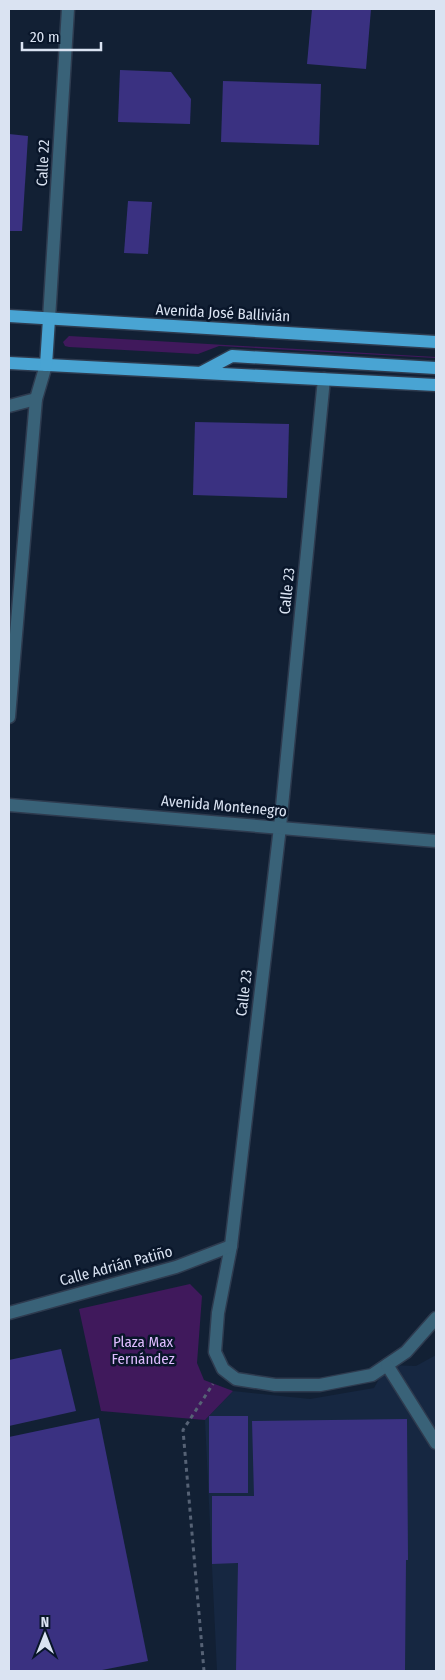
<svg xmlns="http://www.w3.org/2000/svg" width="445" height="1680" font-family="'Fira Sans Condensed',sans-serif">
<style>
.built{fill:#162741}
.green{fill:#40195c}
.building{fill:#3a3181}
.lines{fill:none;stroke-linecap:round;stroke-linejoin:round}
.minor-casing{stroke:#2e3b4f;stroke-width:15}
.major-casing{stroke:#2e3b4f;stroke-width:15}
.path{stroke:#566275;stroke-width:3;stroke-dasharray:4 4;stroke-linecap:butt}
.minor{stroke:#396278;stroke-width:12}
.major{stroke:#49a4d3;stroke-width:12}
.labels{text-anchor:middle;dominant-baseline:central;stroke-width:5;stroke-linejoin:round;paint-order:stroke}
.street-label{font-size:15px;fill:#dae3f2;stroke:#09162a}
.park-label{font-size:15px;fill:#ddbbfd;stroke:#09162a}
</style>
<rect width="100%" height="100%" fill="#122034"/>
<path class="built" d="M436 1355V1671H217L205 1420 233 1391 310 1399 374 1388 387 1365 416 1366Z"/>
<g class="green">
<path d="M69 336 436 357V358L219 346 198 354 69 347 65 346 63 342Z"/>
<path d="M190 1284 202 1296 197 1363 204 1380 233 1391 205 1420 101 1411 79 1309Z"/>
</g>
<g class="building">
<path d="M312 9H371L366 69 307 64Z"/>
<path d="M120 70 171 72 191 99 190 124 118 122Z"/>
<path d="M223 81 321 84 319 145 221 142Z"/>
<path d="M9 134 28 136 22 231H9Z"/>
<path d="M128 201 152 202 148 254 124 253Z"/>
<path d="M195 422 289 424 287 498 193 495Z"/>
<path d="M61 1349 76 1411 9 1426V1360Z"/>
<rect x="209" y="1416" width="39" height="77"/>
<path d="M99 1418 148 1661 97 1671H9V1437Z"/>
<path d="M407 1419 408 1560H406L405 1671H236L238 1563 212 1564V1496H254L252 1421Z"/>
</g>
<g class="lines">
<defs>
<g id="minor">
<path d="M49 319 68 9"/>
<path d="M324 379 280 827 231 1246 218 1313 215 1352 223 1369 236 1379 275 1385H320L372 1375 406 1352 436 1318"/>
<path d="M9 406 36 399"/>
<path d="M9 717 36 399 46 365"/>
<path d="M9 805 436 841"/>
<path d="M9 1313 176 1267 231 1246"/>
<path d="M387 1365 436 1443"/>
</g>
<g id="major">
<path d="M9 316 436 342"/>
<path d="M9 363 436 385"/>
<path d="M46 365 49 319"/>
<path d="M202 372 232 356 436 368"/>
</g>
</defs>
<use href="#minor" class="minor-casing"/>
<use href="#major" class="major-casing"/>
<path class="path" d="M204 1671 183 1430 213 1384"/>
<use href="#minor" class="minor"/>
<use href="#major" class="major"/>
</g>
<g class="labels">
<g class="street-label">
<text transform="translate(43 163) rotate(-87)">Calle 22</text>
<text transform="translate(223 313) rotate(3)">Avenida José Ballivián</text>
<text transform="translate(287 591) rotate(-84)">Calle 23</text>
<text transform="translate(224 806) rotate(5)">Avenida Montenegro</text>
<text transform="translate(244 993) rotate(-83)">Calle 23</text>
<text transform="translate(116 1266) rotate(-15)">Calle Adrián Patiño</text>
</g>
<g class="park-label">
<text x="143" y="1342">Plaza Max<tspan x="143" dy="17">Fernández</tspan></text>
</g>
</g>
<rect width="445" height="1680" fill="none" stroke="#dae3f2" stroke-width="20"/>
<g transform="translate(45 1635)" stroke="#09162a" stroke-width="4" paint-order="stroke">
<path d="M0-4L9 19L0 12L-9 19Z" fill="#dae3f2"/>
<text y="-8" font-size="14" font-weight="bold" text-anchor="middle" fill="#dae3f2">N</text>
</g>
<path d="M22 42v8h79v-8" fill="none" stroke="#dae3f2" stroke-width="2.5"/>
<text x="30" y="42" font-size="15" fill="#dae3f2" stroke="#09162a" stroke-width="4" paint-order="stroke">20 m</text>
</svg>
